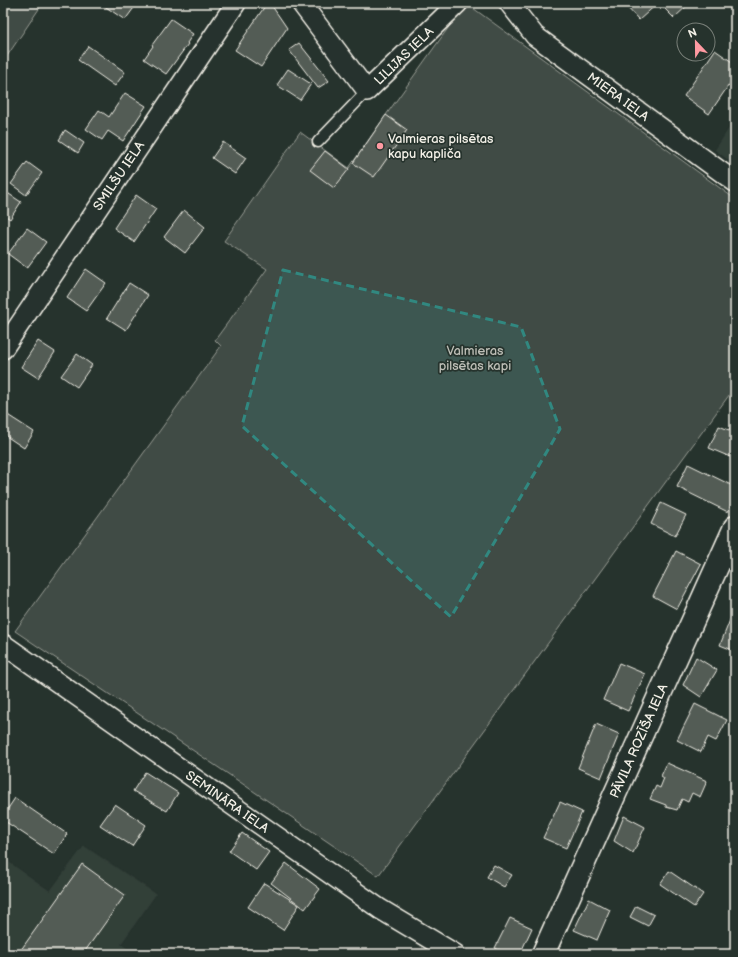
<svg xmlns="http://www.w3.org/2000/svg" width="738" height="957" font-family="'Balsamiq Sans',sans-serif">
<style>
.built{fill:#333f39}
.green{fill:#414b45;stroke:#9a9e96}
.building{fill:#525c55;stroke:#f4f1e8}
.lines{fill:none;stroke-linecap:round;stroke-linejoin:round}
.service-casing{stroke:#f4f1e8;stroke-width:13}
.minor-casing{stroke:#f4f1e8;stroke-width:22}
.tertiary-casing{stroke:#f4f1e8;stroke-width:25}
.service{stroke:#26332d;stroke-width:10}
.minor{stroke:#26332d;stroke-width:19}
.tertiary{stroke:#26332d;stroke-width:22}
.marked{fill:#318880;fill-opacity:0.2;stroke:#318880;stroke-width:3;stroke-dasharray:8 5;stroke-linejoin:round}
.poi-dot{fill:#ff9aa2;stroke:#26332d;stroke-width:1.5}
.labels{text-anchor:middle;dominant-baseline:central;stroke-width:3.5;stroke-linejoin:round;paint-order:stroke}
.street-label{font-size:13px;fill:#f4f1e8;stroke:#26332d}
.poi-label{font-size:13px;fill:#f4f1e8;stroke:#26332d;text-anchor:start}
.park-label{font-size:13px;fill:#bebfb7;stroke:#26332d}
</style>
<rect width="100%" height="100%" fill="#26332d"/>
<filter id="ink" filterUnits="userSpaceOnUse"><feTurbulence type="fractalNoise" baseFrequency=".025" numOctaves="2"/><feDisplacementMap in="SourceGraphic" scale="8" xChannelSelector="R" yChannelSelector="G"/><feConvolveMatrix kernelMatrix="1 2 1 2 8 2 1 2 1" color-interpolation-filters="sRGB"/></filter>
<g filter="url(#ink)">
<g class="built">
<path d="M735 119V165L715 150Z"/>
<path d="M84 846 156 894 121 944 135 954H3V858L50 891Z"/>
</g>
<g class="green">
<path d="M3 3H43L3 62Z"/>
<path d="M466 3 735 199V387L378 876 237 780 15 631 221 346 215 340 267 269 224 241 300 132 349 168 386 115Z"/>
</g>
<g class="building">
<path d="M105 3H133L136 5 125 20 103 5Z"/>
<path d="M623 3H658L639 20Z"/>
<path d="M659 3H690L674 18Z"/>
<path d="M265 6H272L287 28 261 67 235 50Z"/>
<path d="M171 19 193 34 187 43 188 44 166 74 144 59 153 46 152 45Z"/>
<path d="M299 43 329 81 318 88 289 50Z"/>
<path d="M88 46 125 72 115 86 78 60Z"/>
<path d="M715 50 735 64V76L709 114 684 96Z"/>
<path d="M288 69 311 84 300 100 277 85Z"/>
<path d="M125 93 146 106 123 141 108 131 102 140 86 129 99 110 109 117Z"/>
<path d="M386 115 407 130 374 177 353 163Z"/>
<path d="M65 130 84 143 78 153 59 140Z"/>
<path d="M223 142 246 158 235 174 212 158Z"/>
<path d="M325 151 349 169 334 188 310 170Z"/>
<path d="M27 162 42 173 26 195 11 184Z"/>
<path d="M3 190 21 202 10 219 3 214Z"/>
<path d="M136 195 156 209 134 242 114 228Z"/>
<path d="M184 210 205 227 185 253 164 237Z"/>
<path d="M27 228 46 242 27 268 8 254Z"/>
<path d="M86 269 106 283 86 311 67 298Z"/>
<path d="M129 283 148 295 126 330 107 318Z"/>
<path d="M38 341 55 352 38 378 21 367Z"/>
<path d="M77 354 92 365 77 387 61 376Z"/>
<path d="M3 412 34 432 24 448 3 434Z"/>
<path d="M735 418V459L709 448 719 426 729 430Z"/>
<path d="M688 464 735 487V495L728 512 677 487Z"/>
<path d="M3 503 8 506 3 514Z"/>
<path d="M661 503 686 515 675 536 651 524Z"/>
<path d="M676 551 701 564 677 609 653 596Z"/>
<path d="M734 610 735 611V651L720 645Z"/>
<path d="M696 657 717 670 701 697 683 685Z"/>
<path d="M619 663 645 674 628 711 603 700Z"/>
<path d="M695 704 727 720 716 741 708 737 701 752 677 740Z"/>
<path d="M596 724 619 734 601 778 578 768Z"/>
<path d="M667 763 707 781 700 797 692 793 688 802 682 799 677 810 666 807V805L650 799 656 786 660 788 664 778 661 776Z"/>
<path d="M145 772 178 793 167 811 133 791Z"/>
<path d="M15 798 67 834 54 854 3 820V816Z"/>
<path d="M560 802 582 812 566 848 543 838Z"/>
<path d="M115 804 146 825 132 846 100 825Z"/>
<path d="M624 816 645 827 633 853 614 841Z"/>
<path d="M242 833 269 852 256 870 229 851Z"/>
<path d="M286 863 320 889 305 909 271 883Z"/>
<path d="M82 864 125 895 83 954H18Z"/>
<path d="M494 865 512 875 504 887 487 877Z"/>
<path d="M669 871 703 894 694 907 660 884Z"/>
<path d="M264 883 299 905 283 930 248 907Z"/>
<path d="M589 899 610 910 597 940 574 930Z"/>
<path d="M636 906 654 915 648 926 630 917Z"/>
<path d="M510 918 532 928 520 954H508L495 948Z"/>
</g>
<g class="lines">
<defs>
<path id="service" d="M318 142 367 91"/>
<g id="minor">
<path d="M301 3 367 91 458 3"/>
<path d="M509 3 535 36 735 182"/>
<path d="M3 349 236 3"/>
<path d="M3 644 380 909 455 954"/>
</g>
<path id="tertiary" d="M543 954 735 527"/>
</defs>
<use href="#service" class="service-casing"/>
<use href="#minor" class="minor-casing"/>
<use href="#tertiary" class="tertiary-casing"/>
<use href="#service" class="service"/>
<use href="#minor" class="minor"/>
<use href="#tertiary" class="tertiary"/>
</g>
</g>
<path class="marked" d="M283 270 521 327 560 429 451 617 242 426Z"/>
<circle class="poi-dot" cx="380" cy="146" r="4"/>
<g class="labels">
<g class="street-label">
<text transform="translate(404 56) rotate(-44)">LILIJAS IELA</text>
<text transform="translate(618 97) rotate(36)">MIERA IELA</text>
<text transform="translate(119 176) rotate(-56)">SMILŠU IELA</text>
<text transform="translate(639 741) rotate(-66)">PĀVILA ROZĪŠA IELA</text>
<text transform="translate(227 802) rotate(35)">SEMINĀRA IELA</text>
</g>
<g class="poi-label">
<text x="388" y="139">Valmieras pilsētas<tspan x="388" dy="15">kapu kapliča</tspan></text>
</g>
<g class="park-label">
<text x="475" y="351">Valmieras<tspan x="475" dy="15">pilsētas kapi</tspan></text>
</g>
</g>
<rect width="738" height="957" fill="none" stroke="#26332d" stroke-width="16"/>
<rect x="8" y="8" width="722" height="941" fill="none" stroke="#f4f1e8" stroke-width="1.5" filter="url(#ink)"/>
<g transform="translate(696 42) rotate(338)"><circle r="19" fill="#26332d" stroke="#787f78"/>
<path d="M0-3L7 15L0 10L-7 15Z" fill="#ff9aa2"/>
<text y="-6" font-size="11" font-weight="bold" text-anchor="middle" fill="#f4f1e8">N</text>
</g>
</svg>
